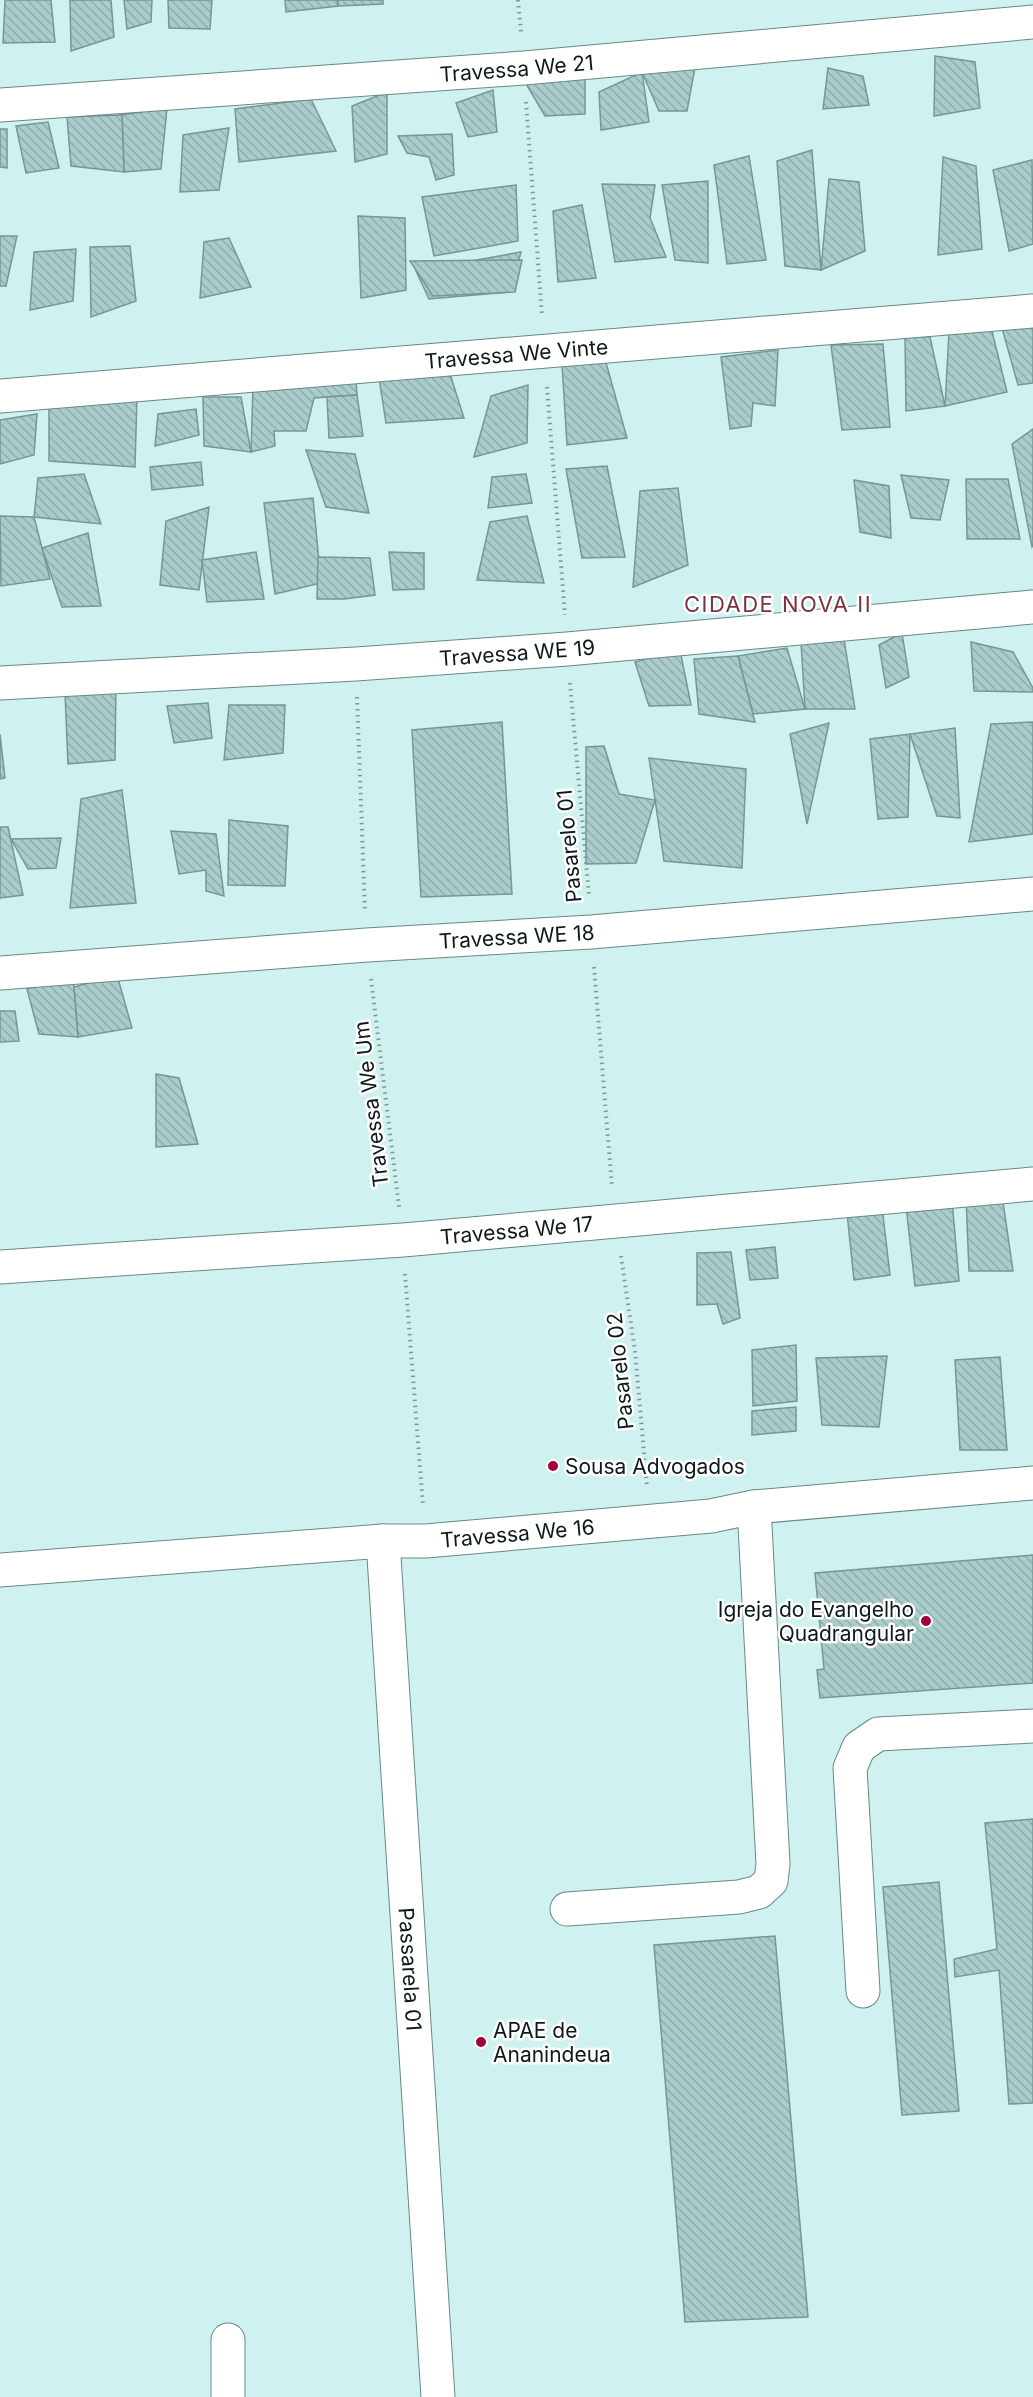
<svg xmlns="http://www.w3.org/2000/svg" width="1033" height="2397" font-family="Inter,sans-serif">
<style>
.building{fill:url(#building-back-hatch);stroke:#769795;stroke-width:1.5}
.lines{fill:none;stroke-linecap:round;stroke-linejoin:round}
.minor-casing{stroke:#688887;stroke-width:35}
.major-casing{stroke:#688887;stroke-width:35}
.path{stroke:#7f9897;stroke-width:4;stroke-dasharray:1.5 4.5;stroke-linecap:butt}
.minor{stroke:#fff;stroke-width:33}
.major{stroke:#fff;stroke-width:33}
.poi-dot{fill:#a00038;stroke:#fff;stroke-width:2}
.labels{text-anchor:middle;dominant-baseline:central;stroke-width:5;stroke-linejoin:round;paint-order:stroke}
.street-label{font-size:21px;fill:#0e1a1a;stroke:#fff}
.poi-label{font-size:21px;fill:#0e1a1a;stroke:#fff;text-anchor:start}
.neighbourhood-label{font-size:22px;letter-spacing:1.5px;fill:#7a333e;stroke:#fff}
</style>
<defs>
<pattern id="building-back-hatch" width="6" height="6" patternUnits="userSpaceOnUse" patternTransform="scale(1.5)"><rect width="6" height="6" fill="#aaccca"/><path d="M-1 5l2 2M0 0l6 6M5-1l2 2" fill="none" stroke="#91afad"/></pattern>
</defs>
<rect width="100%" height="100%" fill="#cff2f0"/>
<g class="building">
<path d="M5 0H51L55 42 3 43Z"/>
<path d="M70 0H111L114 37 71 51Z"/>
<path d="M124 0H152L151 22 127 29Z"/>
<path d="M168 0H212L210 29 169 28Z"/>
<path d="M285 0H337L338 6 286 12Z"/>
<path d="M338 0H383V4L338 6Z"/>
<path d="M935 56 975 62 980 108 934 116Z"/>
<path d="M696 62 687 111H659L642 72Z"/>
<path d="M828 68 863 76 869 105 823 109Z"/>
<path d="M642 72 649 122 601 130 599 92Z"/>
<path d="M585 74V114L545 116 525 82Z"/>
<path d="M493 90 497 132 468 137 456 103Z"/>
<path d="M387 92V154L355 162 352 106Z"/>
<path d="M311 99 336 151 239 162 235 109Z"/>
<path d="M167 108 161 169 124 172 122 115Z"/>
<path d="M122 115 124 172 71 166 67 117Z"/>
<path d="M48 122 59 168 26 173 16 126Z"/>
<path d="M229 128 219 190 180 192 183 135Z"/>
<path d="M0 129H7V168L0 167Z"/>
<path d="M452 134 454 175 436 180 429 157 407 153 398 136Z"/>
<path d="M812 150 821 270 785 266 777 161Z"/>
<path d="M749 156 766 260 727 264 714 165Z"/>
<path d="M943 157 976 166 982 249 938 255Z"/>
<path d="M1032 160 1033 244 1009 251 993 170Z"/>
<path d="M829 179 859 182 865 251 821 270Z"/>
<path d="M708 181V263L675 260 662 185Z"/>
<path d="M602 184 655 185 650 218 666 257 615 262Z"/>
<path d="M516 185 518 241 434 256 422 197Z"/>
<path d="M582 205 596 278 558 282 553 211Z"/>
<path d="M358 216 405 218 406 290 361 298Z"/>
<path d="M0 236H17L6 286H0Z"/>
<path d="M229 238 251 287 200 298 204 242Z"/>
<path d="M130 246 136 301 91 317 90 247Z"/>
<path d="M76 249 73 301 30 310 34 252Z"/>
<path d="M521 252 510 292 429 299 416 271Z"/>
<path d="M522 260 515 292 433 296 410 261Z"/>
<path d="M998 314 1033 321V383L1018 385Z"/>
<path d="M988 315 1007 392 945 406 949 332Z"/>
<path d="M905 335 930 337 945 406 906 411Z"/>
<path d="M883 344 890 427 842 430 831 345Z"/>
<path d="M778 350 775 406 753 403 751 426 730 429 721 357Z"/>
<path d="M605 359 627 438 567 445 562 364Z"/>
<path d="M355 366 357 395 314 398 306 431H274L275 446 251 452 253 385Z"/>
<path d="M450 374 464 418 386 423 379 378Z"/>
<path d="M528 385 527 443 474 457 491 396Z"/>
<path d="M357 395 363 436 329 438 327 397Z"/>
<path d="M137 397 135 467 49 461V404Z"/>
<path d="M203 397H241L251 452 204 446Z"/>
<path d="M196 409 199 435 155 446 158 414Z"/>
<path d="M37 414 34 455 0 464V420Z"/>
<path d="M1033 429V546L1032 547 1012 444Z"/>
<path d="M306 450 355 454 369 513 326 507Z"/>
<path d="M201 462 203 485 152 490 150 467Z"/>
<path d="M607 466 625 557 582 558 566 469Z"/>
<path d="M84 474 101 524 34 517 38 478Z"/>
<path d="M526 474 532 503 488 508 492 477Z"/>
<path d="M901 475 949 480 940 520 911 518Z"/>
<path d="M966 479H1008L1020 539H967Z"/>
<path d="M854 480 889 486 891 538 860 532Z"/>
<path d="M678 488 688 565 633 587 640 491Z"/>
<path d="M313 498 321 583 275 594 264 503Z"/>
<path d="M209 507 199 590 160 585 166 521Z"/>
<path d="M0 516 34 517 50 579 1 586Z"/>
<path d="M527 516 544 583 477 580 490 522Z"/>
<path d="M88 533 101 606 62 607 42 548Z"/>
<path d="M256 552 264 599 207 602 202 560Z"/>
<path d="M389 552 424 553V589L393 590Z"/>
<path d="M318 557 370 558 375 595 344 599H317Z"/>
<path d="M902 633 909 677 886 688 879 645Z"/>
<path d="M844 639 855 709H805L801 642Z"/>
<path d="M971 642 1013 652 1033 688V692L974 691Z"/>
<path d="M787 648 805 709 753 714 738 656Z"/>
<path d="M680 650 691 705 649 706 635 662Z"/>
<path d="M738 656 755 722 699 714 694 659Z"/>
<path d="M116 679 115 760 68 764 65 693Z"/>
<path d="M208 703 212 738 174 743 167 706Z"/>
<path d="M229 705H285L283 753 224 760Z"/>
<path d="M502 722 512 894 421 897 412 730Z"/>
<path d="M1033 722V834L969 842 991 724Z"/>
<path d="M829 723 807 824 790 734Z"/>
<path d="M955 728 960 818 937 816 910 734Z"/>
<path d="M0 734 5 778 0 779Z"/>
<path d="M910 734 908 817 878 819 870 739Z"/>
<path d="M604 746 619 794 655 800 636 863 586 864V747Z"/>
<path d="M649 758 746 769 742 868 664 861Z"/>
<path d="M122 790 136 903 70 908 81 799Z"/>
<path d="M229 820 288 826 285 886 228 885Z"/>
<path d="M0 827H8L23 895 0 898Z"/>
<path d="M171 831 216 834 224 896 206 891V870L179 874Z"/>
<path d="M61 838 56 868 28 869 11 839Z"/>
<path d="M117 975 132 1028 78 1037 74 987Z"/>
<path d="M73 977 78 1037 39 1034 27 989Z"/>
<path d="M0 1011H15L19 1041 0 1042Z"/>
<path d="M156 1074 179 1078 198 1144 156 1147Z"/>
<path d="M1002 1195 1013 1271H969L966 1197Z"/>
<path d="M952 1200 959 1281 915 1286 906 1206Z"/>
<path d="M882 1207 890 1275 854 1280 847 1213Z"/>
<path d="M775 1247 778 1278 750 1280 746 1250Z"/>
<path d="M731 1252 740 1318 723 1324 717 1304 697 1305V1253Z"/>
<path d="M796 1345 797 1401 753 1406 752 1350Z"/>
<path d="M887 1356 879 1427 822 1425 816 1358Z"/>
<path d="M1000 1357 1007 1450H960L955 1360Z"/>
<path d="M796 1407V1431L752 1435V1411Z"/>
<path d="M1033 1555V1683L820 1698 817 1670 824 1669 815 1573Z"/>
<path d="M1033 1819V2103L1009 2104 999 1970 955 1977 954 1959 997 1949 985 1823Z"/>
<path d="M939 1882 959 2111 902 2115 883 1887Z"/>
<path d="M775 1936 808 2317 685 2322 654 1945Z"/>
</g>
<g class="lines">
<defs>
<g id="minor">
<path id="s1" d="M0 105 524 68 1033 22"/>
<path id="s2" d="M0 396 1033 311"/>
<path id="s3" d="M0 683 356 664 567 649 1033 607"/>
<path id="s4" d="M0 973 367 945 591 932 1033 894"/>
<path id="s5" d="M0 1267 403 1240 1033 1184"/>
<path id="s6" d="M383 1541 438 2397"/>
<path d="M567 1909 739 1897 759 1892 771 1881 773 1864 754 1507"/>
<path d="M863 1991 850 1768 859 1747 878 1734 1033 1726"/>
<path d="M228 2397V2340"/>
</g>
<g id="major">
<path id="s7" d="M0 1570 383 1541H426L711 1516 754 1507 1033 1483"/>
</g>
</defs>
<use href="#minor" class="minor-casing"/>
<use href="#major" class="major-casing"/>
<g class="path">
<path d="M518 0 521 32"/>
<path d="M526 102 542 316"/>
<path d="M547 387 565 615"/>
<path d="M570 683 589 896"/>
<path d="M357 697 365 912"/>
<path d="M594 967 612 1187"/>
<path d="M371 979 399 1207"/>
<path d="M621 1256 635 1351 647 1487"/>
<path d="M405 1274 423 1506"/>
</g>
<use href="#minor" class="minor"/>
<use href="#major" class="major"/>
</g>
<g class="poi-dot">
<circle cx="553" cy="1466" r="6"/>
<circle cx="926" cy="1621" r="6"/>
<circle cx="481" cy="2042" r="6"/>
</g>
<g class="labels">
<g class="street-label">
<text stroke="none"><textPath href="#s1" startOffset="518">Travessa We 21</textPath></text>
<text stroke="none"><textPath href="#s2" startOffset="518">Travessa We Vinte</textPath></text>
<text stroke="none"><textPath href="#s3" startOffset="518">Travessa WE 19</textPath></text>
<text transform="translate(569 846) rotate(-95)">Pasarelo 01</text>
<text stroke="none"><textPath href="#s4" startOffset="518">Travessa WE 18</textPath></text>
<text transform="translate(371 1104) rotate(-97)">Travessa We Um</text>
<text stroke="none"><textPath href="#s5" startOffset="518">Travessa We 17</textPath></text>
<text transform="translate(620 1371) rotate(-96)">Pasarelo 02</text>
<text stroke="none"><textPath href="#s7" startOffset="519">Travessa We 16</textPath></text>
<text stroke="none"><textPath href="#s6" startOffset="429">Passarela 01</textPath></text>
</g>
<g class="poi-label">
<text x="565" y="1466">Sousa Advogados</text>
<text x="914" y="1609" text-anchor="end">Igreja do Evangelho<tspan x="914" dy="24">Quadrangular</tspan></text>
<text x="493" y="2030">APAE de<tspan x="493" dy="24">Ananindeua</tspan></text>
</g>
<g class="neighbourhood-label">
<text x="778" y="604">CIDADE NOVA II</text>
</g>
</g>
</svg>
